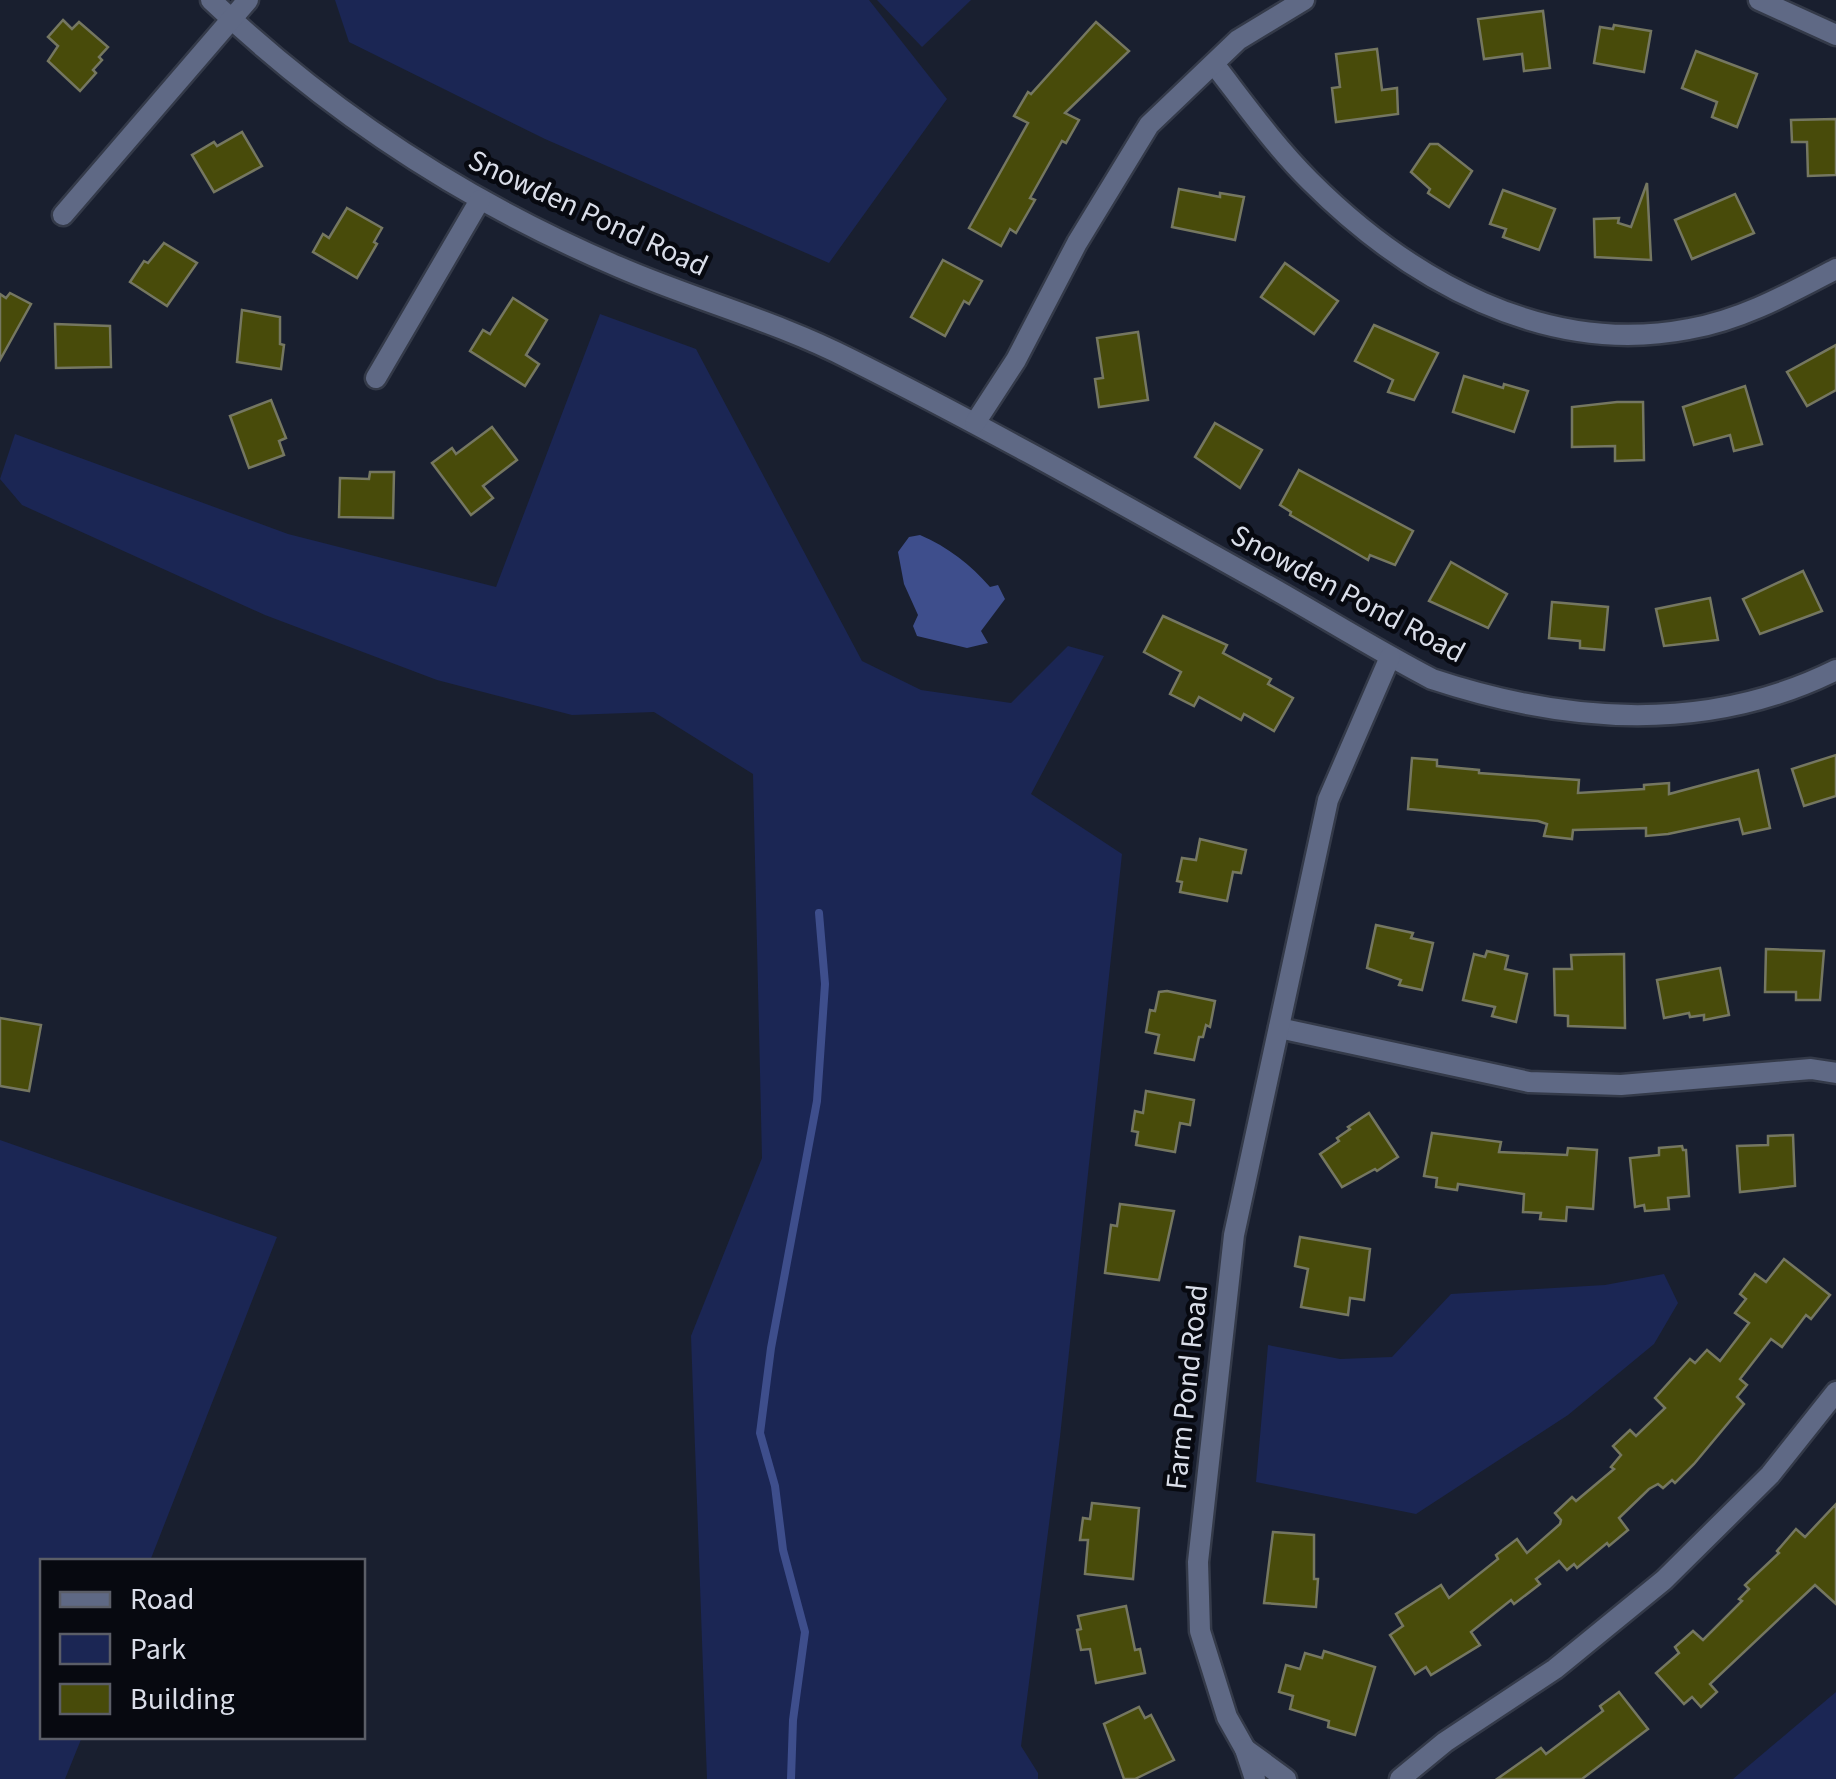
<svg xmlns="http://www.w3.org/2000/svg" width="1836" height="1779" font-family="'Source Sans 3',sans-serif">
<style>
.green{fill:#1b2654}
.water{fill:#3e4e8c}
.lines{fill:none;stroke-linecap:round;stroke-linejoin:round}
.stream{stroke:#3e4e8c;stroke-width:8}
.building{fill:#484b0a;stroke:#757761;stroke-width:2.5}
.street-casing{stroke:#343a49;stroke-width:25}
.street{stroke:#5f6985;stroke-width:20}
.labels{text-anchor:middle;dominant-baseline:central;stroke-width:9;stroke-linejoin:round;paint-order:stroke}
.street-label{font-size:30px;fill:#dadee9;stroke:#070910}
</style>
<rect width="100%" height="100%" fill="#191f2f"/>
<g class="green">
<path d="M335 0H869L947 99 829 263 545 139 349 42Z"/>
<path d="M877 0H971L922 47Z"/>
<path d="M600 314 696 349 862 661 921 690 1011 703 1068 646 1104 656 1031 794 1122 854 1060 1437 1021 1746 1038 1773V1779H707L691 1336 762 1158 753 774 654 712 572 715 437 680 265 615 22 505 0 479 15 434 288 534 496 587Z"/>
<path d="M0 1140 277 1237 150 1561 42 1562V1736L82 1737 65 1779H0Z"/>
<path d="M1664 1274 1678 1303 1654 1344 1568 1415 1416 1514 1256 1482 1268 1345 1340 1359 1392 1357 1451 1294 1605 1285Z"/>
<path d="M1836 1692V1779H1733Z"/>
</g>
<path class="water" d="M920 535C948 547 971 565 990 587L998 585 1005 599 981 631 988 643 967 648 917 636 913 626 918 615 904 584 898 552 909 537Z"/>
<g class="lines">
<path class="stream" d="M791 1779 793 1720 805 1632 783 1550 775 1486 760 1433 771 1348 817 1101 825 984 819 913"/>
</g>
<g class="building">
<path d="M1543 11 1550 68 1524 71 1522 54 1484 59 1478 19Z"/>
<path d="M63 20 72 29 79 22 108 47 99 57 102 60 93 70 96 73 80 91 48 61 58 46 48 37Z"/>
<path d="M1096 22 1129 51 1065 113 1079 120 1066 143 1062 141 1030 198 1035 200 1016 233 1010 229 1001 246 969 228 1028 123 1014 116 1028 92 1031 94Z"/>
<path d="M1614 25 1651 31 1644 72 1594 63 1600 27 1613 29Z"/>
<path d="M1377 49 1382 90 1397 88 1398 114 1336 122 1332 88 1340 87 1336 54Z"/>
<path d="M1696 51 1757 74 1737 127 1712 117 1717 102 1682 88Z"/>
<path d="M1836 119V175L1808 176 1807 142H1792L1791 120Z"/>
<path d="M242 132 262 166 214 192 192 155 214 142 217 146Z"/>
<path d="M1430 144H1438L1472 171 1449 207 1428 193 1430 189 1411 172Z"/>
<path d="M1647 183 1651 260 1595 257 1594 219 1619 218 1618 223 1631 227Z"/>
<path d="M1179 189 1220 197V193L1244 197 1235 240 1172 227Z"/>
<path d="M1503 190 1555 209 1539 250 1503 237 1506 229 1490 224Z"/>
<path d="M1735 194 1754 233 1692 259 1675 220Z"/>
<path d="M347 208 382 228 374 242 377 244 357 278 313 252 323 234 329 238Z"/>
<path d="M164 243 197 263 167 306 130 282 144 261 148 263Z"/>
<path d="M943 260 982 281 969 304 964 301 945 336 911 317Z"/>
<path d="M1285 263 1338 301 1314 334 1261 297Z"/>
<path d="M10 293 31 304 0 360V294L6 298Z"/>
<path d="M513 298 547 320 526 355 539 364 525 386 470 351 483 330 490 334Z"/>
<path d="M242 310 280 317V344L284 345 281 369 237 362Z"/>
<path d="M55 324 110 326 111 367 56 368Z"/>
<path d="M1374 325 1438 353 1414 400 1388 392 1393 380 1355 361Z"/>
<path d="M1138 332 1148 400 1099 407 1095 379 1103 378 1097 338Z"/>
<path d="M1836 345V390L1807 406 1787 372Z"/>
<path d="M1464 376 1503 388 1504 384 1528 391 1514 432 1453 412Z"/>
<path d="M1745 386 1762 444 1734 451 1730 435 1694 445 1683 407Z"/>
<path d="M271 400 286 438 279 441 284 455 249 468 230 416Z"/>
<path d="M1617 402H1643L1644 460 1615 461V446L1572 447V407Z"/>
<path d="M1215 423 1262 450 1240 488 1195 457Z"/>
<path d="M492 427 517 460 483 486 493 498 471 515 432 463 452 448 456 454Z"/>
<path d="M1299 470 1413 531 1395 565 1370 555 1368 560 1290 515 1291 512 1280 505Z"/>
<path d="M370 472H394L393 518 339 517 340 478 369 479Z"/>
<path d="M1451 562 1507 594 1488 628 1429 601Z"/>
<path d="M1803 571 1822 611 1760 634 1743 599Z"/>
<path d="M1710 598 1718 640 1664 646 1656 609Z"/>
<path d="M1552 602 1608 607 1604 650 1580 648V641L1549 638Z"/>
<path d="M1163 616 1227 645 1223 653 1271 679 1268 684 1293 698 1274 731 1244 714 1241 720 1199 697 1194 706 1170 694 1181 672 1144 652Z"/>
<path d="M1836 755V796L1804 806 1792 769Z"/>
<path d="M1412 758 1437 760V766L1479 770V773L1579 780 1578 793 1644 789V785L1669 783V794L1758 770 1770 828 1743 834 1739 819 1668 834 1646 836V828L1573 830 1572 839 1544 836 1547 824 1538 821 1408 809Z"/>
<path d="M1200 839 1246 850 1241 873 1233 872 1227 901 1180 892 1182 882 1177 881 1182 858 1196 860Z"/>
<path d="M1376 925 1413 933 1411 938 1433 943 1422 990 1399 985 1401 980 1367 968Z"/>
<path d="M1766 949 1824 951 1820 1000H1796V992H1765Z"/>
<path d="M1487 951 1508 956 1505 969 1527 974 1516 1022 1492 1016 1495 1007 1463 1000 1474 954 1485 957Z"/>
<path d="M1624 954 1625 1028 1568 1026V1016L1555 1015 1554 969H1572L1571 955Z"/>
<path d="M1720 968 1729 1015 1704 1020V1015L1690 1017 1689 1013 1664 1018 1657 980Z"/>
<path d="M1167 991 1215 1001 1210 1027 1206 1025 1203 1037H1199L1194 1060 1155 1053 1159 1035 1146 1032 1150 1010 1155 1011 1159 992Z"/>
<path d="M0 1018 41 1025 29 1091 0 1086Z"/>
<path d="M1146 1091 1194 1100 1190 1125 1180 1123 1175 1152 1136 1145 1138 1132 1132 1131 1135 1111 1143 1113Z"/>
<path d="M1369 1113 1398 1157 1377 1171 1375 1169 1342 1187 1320 1154 1339 1141 1337 1138 1350 1129 1348 1127Z"/>
<path d="M1432 1133 1501 1142 1499 1152 1567 1155 1568 1148 1597 1150 1593 1209 1567 1207 1566 1221 1540 1219 1541 1213 1523 1212 1524 1194 1458 1184 1457 1190 1436 1187 1437 1178 1424 1176Z"/>
<path d="M1793 1135 1795 1186 1740 1192 1737 1146 1768 1145V1136Z"/>
<path d="M1682 1146 1683 1150H1686L1689 1196 1668 1198 1669 1209 1645 1211 1644 1205 1635 1207 1630 1158 1659 1155V1148Z"/>
<path d="M1120 1204 1174 1211 1159 1280 1105 1273 1111 1225 1117 1226Z"/>
<path d="M1300 1237 1370 1249 1364 1300 1350 1298 1348 1315 1301 1307 1308 1269 1295 1266Z"/>
<path d="M1784 1259 1830 1295 1811 1319 1806 1315 1782 1347 1771 1339 1740 1379 1747 1385 1737 1397 1744 1404 1694 1464 1675 1483 1672 1480 1663 1488 1658 1484 1649 1489 1619 1518 1628 1530 1609 1546 1607 1543 1577 1568 1574 1564 1567 1570 1559 1561 1536 1579 1540 1584 1514 1604 1511 1600 1471 1632 1480 1645 1431 1675 1426 1667 1415 1674 1390 1635 1403 1626 1396 1614 1441 1585 1449 1598 1498 1559 1496 1555 1517 1539 1527 1553 1560 1524 1561 1520 1555 1513 1572 1497 1576 1501 1614 1469 1611 1467 1621 1455 1613 1446 1630 1430 1636 1436 1665 1408 1655 1398 1690 1359 1695 1363 1707 1350 1720 1361 1749 1323 1735 1313 1746 1299 1740 1294 1755 1274 1766 1282Z"/>
<path d="M1092 1503 1139 1508 1133 1579 1085 1574 1088 1540H1080L1083 1518 1090 1519Z"/>
<path d="M1836 1504V1604L1815 1585 1710 1684 1717 1692 1701 1707 1692 1697 1684 1704 1656 1673 1679 1653 1675 1647 1693 1631 1703 1640 1742 1601 1739 1599 1749 1589 1745 1585 1779 1553 1777 1551 1796 1529 1805 1537Z"/>
<path d="M1273 1532 1314 1535V1579H1318L1316 1607 1264 1603Z"/>
<path d="M1126 1606 1135 1650 1140 1649 1145 1673 1096 1683 1090 1649 1081 1650 1077 1630 1081 1629 1078 1616Z"/>
<path d="M1324 1651 1375 1667 1355 1735 1328 1727 1329 1721 1290 1709 1293 1696 1279 1692 1286 1665 1300 1669 1305 1653 1322 1658Z"/>
<path d="M1619 1692 1648 1729 1582 1779H1497L1541 1748 1546 1754 1603 1711 1600 1706Z"/>
<path d="M1139 1707 1145 1718 1151 1715 1174 1760 1135 1779H1124L1104 1724Z"/>
</g>
<g class="lines">
<defs>
<g id="street">
<path d="M211 0C330 113 468 203 619 267 695 300 776 321 850 359 994 431 1134 511 1274 589 1327 619 1378 651 1432 679 1565 723 1707 734 1836 670"/>
<path d="M1759 0 1836 35"/>
<path d="M1214 64C1245 104 1274 145 1310 181 1409 280 1545 357 1689 329 1742 320 1790 293 1836 269"/>
<path d="M63 215 248 0"/>
<path d="M376 378 480 200"/>
<path d="M975 423 1016 360 1077 243 1149 125 1238 40 1304 0"/>
<path d="M1279 1028 1529 1082 1621 1085 1811 1069 1836 1073"/>
<path d="M1245 1749 1227 1717 1200 1631 1198 1562 1234 1235 1328 800 1390 657"/>
<path d="M1255 1779 1245 1749 1286 1779"/>
<path d="M1400 1779 1445 1742 1555 1669 1664 1580 1770 1475 1836 1392"/>
</g>
</defs>
<use href="#street" class="street-casing"/>
<use href="#street" class="street"/>
</g>
<g class="labels">
<g class="street-label">
<text transform="translate(588 213) rotate(25)">Snowden Pond Road</text>
<text transform="translate(1348 594) rotate(28)">Snowden Pond Road</text>
<text transform="translate(1187 1387) rotate(-84)">Farm Pond Road</text>
</g>
</g>
<rect x="40" y="1559" width="325" height="180" fill="#070910" stroke="#5b5e67" stroke-width="2.5"/>
<rect x="60" y="1592" width="50" height="15" fill="#5f6985" stroke="#5b5e67" stroke-width="2.5"/>
<text x="130" y="1609" font-size="30" fill="#dadee9">Road</text>
<rect x="60" y="1634" width="50" height="30" fill="#1b2654" stroke="#5b5e67" stroke-width="2.5"/>
<text x="130" y="1659" font-size="30" fill="#dadee9">Park</text>
<rect x="60" y="1684" width="50" height="30" fill="#484b0a" stroke="#5b5e67" stroke-width="2.5"/>
<text x="130" y="1709" font-size="30" fill="#dadee9">Building</text>
</svg>
